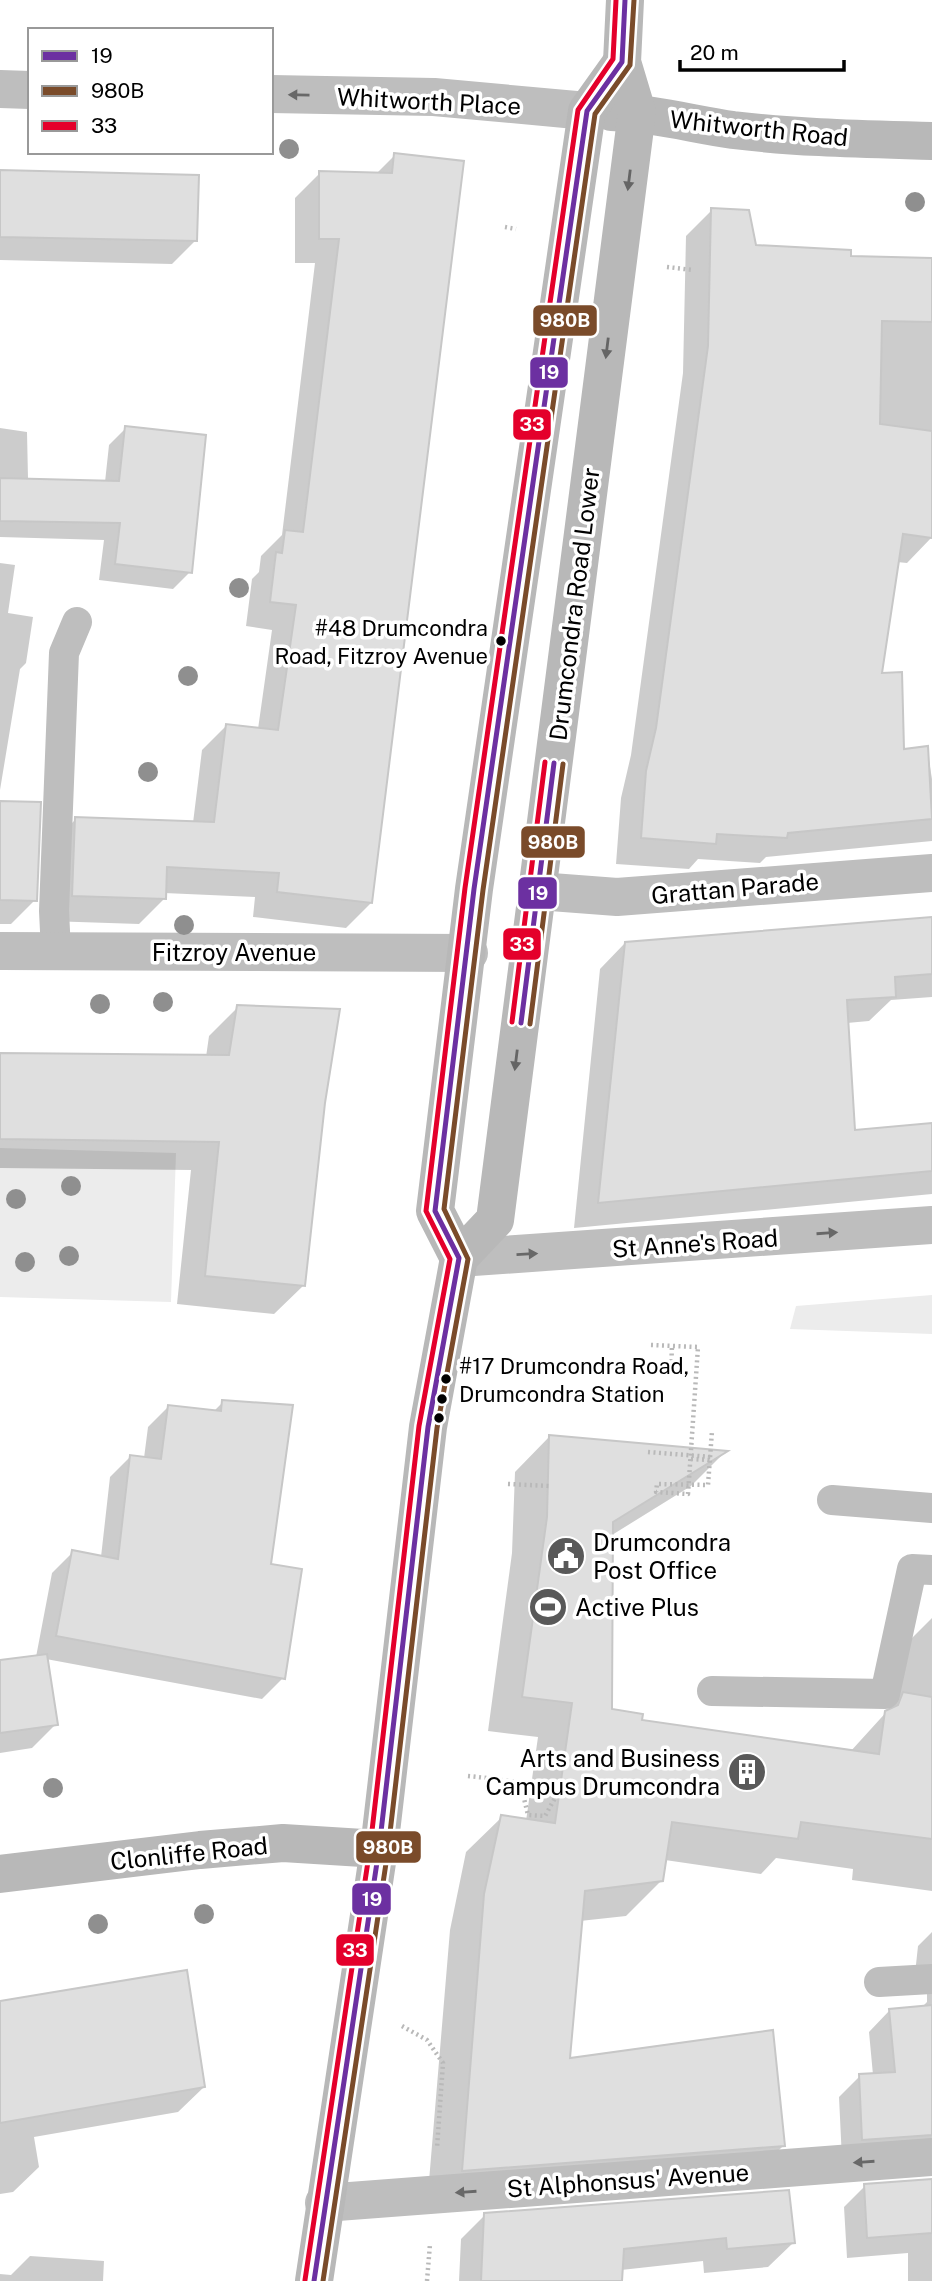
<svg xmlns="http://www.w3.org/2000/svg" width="932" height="2281" font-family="'Public Sans',sans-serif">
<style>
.green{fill:#ececec}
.shadow{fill:#0003}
.building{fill:#dfdfdf;stroke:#c7c7c7;stroke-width:2}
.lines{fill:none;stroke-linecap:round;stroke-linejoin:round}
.path{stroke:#b9b9b9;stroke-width:4.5;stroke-dasharray:2 3.5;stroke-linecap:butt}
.lane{stroke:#bebebe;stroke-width:30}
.street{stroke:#bebebe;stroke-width:38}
.secondary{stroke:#b8b8b8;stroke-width:38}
.bus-1-casing{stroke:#fff;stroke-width:10}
.bus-2-casing{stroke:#fff;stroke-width:10}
.bus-3-casing{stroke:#fff;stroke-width:10}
.bus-1{stroke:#6c30a1;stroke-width:5}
.bus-2{stroke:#7a4b2a;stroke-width:5}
.bus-3{stroke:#e4002b;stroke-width:5}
.tree{fill:#8f8f8f}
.oneway{fill:#686868}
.oneway2{fill:#656565}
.bus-dot{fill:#000;stroke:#fff;stroke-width:2.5}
.labels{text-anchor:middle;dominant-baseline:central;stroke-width:7;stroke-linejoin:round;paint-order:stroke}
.bus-label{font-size:22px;fill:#000;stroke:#fff;text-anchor:end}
.street-label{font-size:24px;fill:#000;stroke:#fff}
.poi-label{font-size:24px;fill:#000;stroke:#fff;text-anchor:start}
.line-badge{stroke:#fff;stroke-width:2.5}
.badge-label{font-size:19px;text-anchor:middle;font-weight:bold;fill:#fff}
</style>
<rect width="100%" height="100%" fill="#fff"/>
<g class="green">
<path d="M0 1148 176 1153 171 1302 0 1297Z"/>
<path d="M932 1295V1334L790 1329 796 1306Z"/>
</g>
<g class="shadow">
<path d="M395 155 371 903 346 928 253 917 255 897 164 893V899L139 924 48 921 51 844 76 819 193 823 202 750 227 725 258 729 272 630 246 626 252 579 259 572 261 556 282 535 315 263H295V198L320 173 376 174Z"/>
<path d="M0 172 195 241 172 264 0 260Z"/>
<path d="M712 210 755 247 849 258 932 259V537L907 563 897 562 880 675 902 751 927 748 932 779V841L766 857 760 863 698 859 689 869 616 864 621 798 631 755 683 373 686 236Z"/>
<path d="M0 428 27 432 28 478 25 481 105 482 109 445 126 428 190 572 173 589 99 580 104 540 0 537Z"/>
<path d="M0 563 15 565 8 613 33 617 26 663 20 669 0 790Z"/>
<path d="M0 803 35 900 11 924H0Z"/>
<path d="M932 920V997L891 1000 869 1021 847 1023 853 1132 932 1124V1194L574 1228 600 969 625 943Z"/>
<path d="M238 1007 323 1103 303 1286 274 1314 177 1304 191 1170 0 1168V1055L206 1057 209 1036Z"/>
<path d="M223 1402 269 1566 283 1678 262 1699 46 1659 56 1724 32 1748 0 1753V1662L36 1657 52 1573 73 1552 101 1557 110 1477 131 1456 144 1458 148 1427 169 1406 214 1411Z"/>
<path d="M550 1436 724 1453 691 1486 612 1535 610 1711 640 1721 850 1752 890 1708 898 1652 932 1618V1891L852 1880 853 1869 776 1858 761 1874 665 1860 662 1880 626 1916 580 1921 568 2060 783 2146 748 2181 427 2205 450 1930 466 1852 502 1817 526 1821 538 1737 488 1731 512 1553 515 1472Z"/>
<path d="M932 1932V2172L842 2160 839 2097 860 2076 873 2075 869 2032 889 2011 921 2008 927 2002V1991L914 1983 918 1946Z"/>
<path d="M0 2002 204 2087 178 2112 34 2137 39 2167 13 2192 0 2194Z"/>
<path d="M932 2181V2281H908V2253L847 2258 844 2207 865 2186Z"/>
<path d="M485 2215 793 2243 768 2267 704 2273 703 2261 621 2270V2281H459L461 2239Z"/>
<path d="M30 2256 104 2261 103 2281H0V2274L11 2275Z"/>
</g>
<g class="building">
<path d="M394 153 464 161 372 903 277 892 279 873 167 867 166 899 72 896 75 817 214 822 226 724 278 730 296 605 270 602 276 552 282 553 285 530 303 532 339 239H319V171L392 173Z"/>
<path d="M0 170 199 175 197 241 0 237Z"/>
<path d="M711 208 749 210 756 245 851 250V256L932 258V322L882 321 880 424 932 431V538L903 534 882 673 902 672 904 749 928 746 932 819 788 833 787 838 717 834 716 844 641 838 646 771 656 728 708 346Z"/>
<path d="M125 426 206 435 192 573 115 564 120 523 0 521V478L119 481Z"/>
<path d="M0 801 41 802 37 901 0 900Z"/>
<path d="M932 917V974L895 977 896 997 847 1000 855 1130 932 1123V1171L598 1203 625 942Z"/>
<path d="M237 1005 340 1009 325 1103 305 1286 205 1276 219 1142 0 1139V1053L229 1055Z"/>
<path d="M222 1400 293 1405 271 1564 302 1569 285 1679 56 1636 72 1550 118 1559 130 1455 161 1459 168 1405 221 1411Z"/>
<path d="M549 1435 728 1451 613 1522 612 1709 643 1714 642 1720 879 1754 885 1711 898 1705 903 1692 932 1697V1839L801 1822 798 1839 672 1822 663 1881 585 1891 570 2058 773 2030 785 2146 462 2171 484 1894 501 1815 555 1823 572 1703 522 1697 547 1517Z"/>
<path d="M47 1654 58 1725 0 1733V1660Z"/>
<path d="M187 1970 205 2087 0 2123V2001Z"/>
<path d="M932 2005V2135L862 2140 859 2074 895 2072 889 2009Z"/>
<path d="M932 2179V2233L867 2238 864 2184Z"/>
<path d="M789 2190 795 2243 727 2249 726 2238 624 2249 622 2281H481L484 2213Z"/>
</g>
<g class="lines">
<g class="path">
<path d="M505 227 516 229"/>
<path d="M667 267 693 270"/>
<path d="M651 1345 698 1347 688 1494 656 1492 657 1484 708 1485 712 1431"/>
<path d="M671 1372 672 1345"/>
<path d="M648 1452 711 1457"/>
<path d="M691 1459 710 1460"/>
<path d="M508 1484 549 1486"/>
<path d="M468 1776C499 1779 529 1784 560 1789L545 1816 528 1815 520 1782"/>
<path d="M402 2026 427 2040 443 2063 437 2148"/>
<path d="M427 2281 430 2244"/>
</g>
<g class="lane">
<path d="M56 951 54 911 64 653 77 622"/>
<path d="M832 1500 932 1508"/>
<path d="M712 1691 885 1694 912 1569 932 1570"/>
<path d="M879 1982 932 1979"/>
</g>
<g class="street">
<path d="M0 89 30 90"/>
<path d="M271 94 434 97 587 111"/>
<path d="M538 891 617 897 932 873"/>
<path d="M0 951 469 953"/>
<path d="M459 1258 932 1225"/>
<path d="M324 2203 932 2157"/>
</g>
<g class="secondary">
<path d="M611 112C652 113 692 124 733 130 799 138 866 139 932 141"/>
<path d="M459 1258 435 1211 474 889 587 111 622 62"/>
<path d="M0 1874 200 1850 283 1843 379 1849"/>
<path d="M314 2281 379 1849 428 1427 459 1258 495 1220 637 112 622 62 625 0"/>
</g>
<defs>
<g id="bus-1">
<path d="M521 1023 554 763"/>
<path d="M314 2281 379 1849 428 1427 459 1258 435 1211 474 889 587 111 622 62 625 0"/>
</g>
<g id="bus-2">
<path d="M530 1024 563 764"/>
<path d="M323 2281 388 1850 437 1428 468 1259 444 1209 483 890 595 114 630 65 634 0"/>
</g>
<g id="bus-3">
<path d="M512 1022 545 762"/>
<path d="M305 2280 370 1848 419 1426 450 1259 426 1211 465 888 578 110 613 59 616 0"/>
</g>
</defs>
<use href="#bus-1" class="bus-1-casing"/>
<use href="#bus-2" class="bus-2-casing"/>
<use href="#bus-3" class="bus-3-casing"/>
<use href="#bus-1" class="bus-1"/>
<use href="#bus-2" class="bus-2"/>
<use href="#bus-3" class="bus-3"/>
</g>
<g class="tree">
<circle cx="289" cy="149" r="10"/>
<circle cx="915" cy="202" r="10"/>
<circle cx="239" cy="588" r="10"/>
<circle cx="188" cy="676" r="10"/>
<circle cx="148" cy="772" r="10"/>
<circle cx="184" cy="925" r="10"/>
<circle cx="163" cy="1002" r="10"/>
<circle cx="100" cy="1004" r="10"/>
<circle cx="71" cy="1186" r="10"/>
<circle cx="16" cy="1199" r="10"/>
<circle cx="69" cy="1256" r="10"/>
<circle cx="25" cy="1262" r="10"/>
<circle cx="53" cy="1788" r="10"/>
<circle cx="204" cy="1914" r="10"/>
<circle cx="98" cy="1924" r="10"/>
</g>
<defs><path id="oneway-solid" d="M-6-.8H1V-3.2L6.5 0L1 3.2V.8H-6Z" transform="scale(1.75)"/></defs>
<g class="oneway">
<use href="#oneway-solid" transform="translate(299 95) rotate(-179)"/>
<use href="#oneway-solid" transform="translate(827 1233) rotate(-4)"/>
<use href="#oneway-solid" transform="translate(527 1254) rotate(-3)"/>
<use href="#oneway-solid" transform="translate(864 2162) rotate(176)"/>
<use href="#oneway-solid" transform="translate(466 2192) rotate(176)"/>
</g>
<g class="oneway2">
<use href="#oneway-solid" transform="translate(629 180) rotate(97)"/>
<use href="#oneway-solid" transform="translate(607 348) rotate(97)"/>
<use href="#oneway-solid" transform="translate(516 1060) rotate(97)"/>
</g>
<defs>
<symbol id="civic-disc" viewBox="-11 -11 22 22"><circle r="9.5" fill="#595959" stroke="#fff"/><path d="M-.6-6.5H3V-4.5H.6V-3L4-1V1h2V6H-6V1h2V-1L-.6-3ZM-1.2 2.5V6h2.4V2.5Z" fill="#fff"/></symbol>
<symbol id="stadium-disc" viewBox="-11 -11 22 22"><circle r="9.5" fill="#595959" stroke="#fff"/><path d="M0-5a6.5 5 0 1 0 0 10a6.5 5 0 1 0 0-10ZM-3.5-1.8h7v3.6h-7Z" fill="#fff"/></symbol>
<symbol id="building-disc" viewBox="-11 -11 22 22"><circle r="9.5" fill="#595959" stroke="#fff"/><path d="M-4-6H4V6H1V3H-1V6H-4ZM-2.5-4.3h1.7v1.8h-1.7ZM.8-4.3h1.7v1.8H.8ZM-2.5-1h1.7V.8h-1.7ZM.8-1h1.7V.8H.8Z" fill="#fff"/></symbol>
</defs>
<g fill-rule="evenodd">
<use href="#civic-disc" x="544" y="1534" width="44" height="44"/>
<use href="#stadium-disc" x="526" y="1585" width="44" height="44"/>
<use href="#building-disc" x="725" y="1750" width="44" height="44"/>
</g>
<g class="bus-dot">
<circle cx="501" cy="641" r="6"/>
<circle cx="446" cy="1379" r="6"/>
<circle cx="442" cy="1399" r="6"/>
<circle cx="439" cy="1418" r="6"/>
</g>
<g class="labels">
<g class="bus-label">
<text x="488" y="628">#48 Drumcondra<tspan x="488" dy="28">Road, Fitzroy Avenue</tspan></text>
<text x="459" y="1366" text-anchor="start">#17 Drumcondra Road,<tspan x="459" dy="28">Drumcondra Station</tspan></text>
</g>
<g class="street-label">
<text transform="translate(429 101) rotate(3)">Whitworth Place</text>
<text transform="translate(759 128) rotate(6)">Whitworth Road</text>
<text transform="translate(574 604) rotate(-83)">Drumcondra Road Lower</text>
<text transform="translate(735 888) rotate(-5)">Grattan Parade</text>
<text x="234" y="952">Fitzroy Avenue</text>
<text transform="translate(695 1243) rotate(-4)">St Anne's Road</text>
<text transform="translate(189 1853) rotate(-6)">Clonliffe Road</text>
<text transform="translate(628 2180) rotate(-4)">St Alphonsus' Avenue</text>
</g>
<g class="poi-label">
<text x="593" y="1542">Drumcondra<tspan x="593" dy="28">Post Office</tspan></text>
<text x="575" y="1607">Active Plus</text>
<text x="720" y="1758" text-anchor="end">Arts and Business<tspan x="720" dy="28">Campus Drumcondra</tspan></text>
</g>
</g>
<g class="line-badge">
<rect x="532" y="304" width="66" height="33" rx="7" fill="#7a4b2a"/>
<rect x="529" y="356" width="40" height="33" rx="7" fill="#6c30a1"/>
<rect x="512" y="408" width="40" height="33" rx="7" fill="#e4002b"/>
<rect x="520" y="825" width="66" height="34" rx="7" fill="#7a4b2a"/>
<rect x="517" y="876" width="41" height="34" rx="7" fill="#6c30a1"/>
<rect x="502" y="927" width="40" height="34" rx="7" fill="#e4002b"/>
<rect x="355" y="1830" width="67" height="34" rx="7" fill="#7a4b2a"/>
<rect x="351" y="1882" width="41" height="34" rx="7" fill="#6c30a1"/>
<rect x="335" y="1933" width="40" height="34" rx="7" fill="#e4002b"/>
</g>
<g class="badge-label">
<text x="565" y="327">980B</text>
<text x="549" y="379">19</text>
<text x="532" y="431">33</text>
<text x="553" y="849">980B</text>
<text x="538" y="900">19</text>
<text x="522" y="951">33</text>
<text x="388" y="1854">980B</text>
<text x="372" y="1906">19</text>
<text x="355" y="1957">33</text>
</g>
<rect x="28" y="28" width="245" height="126" fill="#ffffff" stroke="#999999" stroke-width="2"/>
<rect x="42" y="51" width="35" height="10" fill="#6c30a1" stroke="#999999" stroke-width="2"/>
<text x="91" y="63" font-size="21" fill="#000000">19</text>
<rect x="42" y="86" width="35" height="10" fill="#7a4b2a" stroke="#999999" stroke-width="2"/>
<text x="91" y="98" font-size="21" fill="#000000">980B</text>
<rect x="42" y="121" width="35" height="10" fill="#e4002b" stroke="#999999" stroke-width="2"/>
<text x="91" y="133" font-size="21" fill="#000000">33</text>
<path d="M680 60v10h164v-10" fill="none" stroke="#000000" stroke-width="3.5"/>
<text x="690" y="60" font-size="21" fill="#000000" stroke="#ffffff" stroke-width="5" paint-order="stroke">20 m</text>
</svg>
